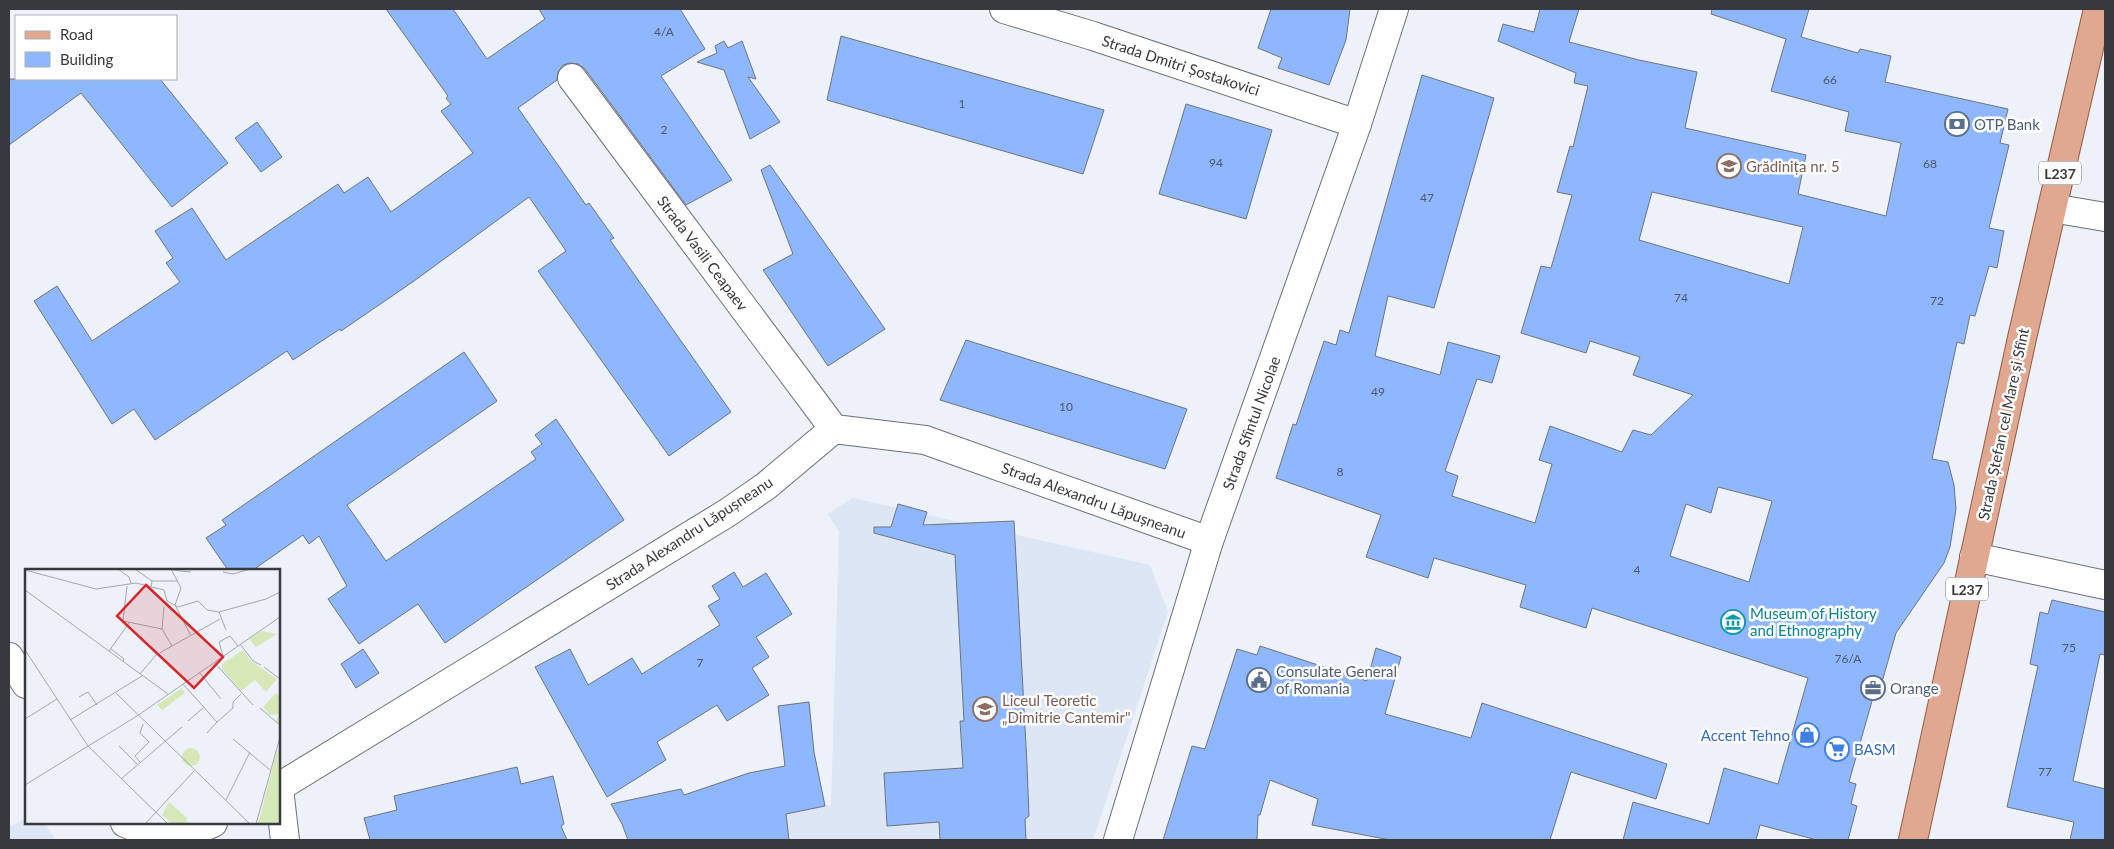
<svg xmlns="http://www.w3.org/2000/svg" width="2114" height="849" font-family="Lato,sans-serif">
<style>
.built{fill:#dde6f5}
.building{fill:#8fb7fd;stroke:#6f747b;fill-rule:evenodd}
.lines{fill:none;stroke-linecap:round;stroke-linejoin:round}
.minor-casing{stroke:#6c7077;stroke-width:30}
.major-casing{stroke:#985b42;stroke-width:30}
.minor{stroke:#fff;stroke-width:28}
.major{stroke:#e0a890;stroke-width:28}
.labels{text-anchor:middle;dominant-baseline:central;stroke-width:5;stroke-linejoin:round;paint-order:stroke}
.number-label{font-size:12px;fill:#4d586c}
.shield{fill:#fefefe;stroke:#737476;stroke-width:1}
.shield-label{font-size:14px;font-weight:bold;fill:#37393c}
.street-label{font-size:15px;fill:#37393c;stroke:#fefefe}
.service-label{font-size:15px;fill:#4e5e75;stroke:#fefefe;text-anchor:start}
.education-label{font-size:15px;fill:#785e54;stroke:#fefefe;text-anchor:start}
.culture-label{font-size:15px;fill:#0d838f;stroke:#fefefe;text-anchor:start}
.shop-label{font-size:15px;fill:#366cbe;stroke:#fefefe;text-anchor:end}
.inset-road{fill:none;stroke:#a4a7ae;stroke-width:1}
.view{fill:#d62828;fill-opacity:0.15;stroke:#d62828;stroke-width:2.5}
.inset-edge{fill:none;stroke:#37393c;stroke-width:2.5}
</style>
<rect width="100%" height="100%" fill="#edf1fa"/>
<g class="built">
<path d="M853 498 1150 565 1168 612 1093 840H790L782 806 831 805 839 531 827 514Z"/>
<path d="M26 818V823H45L55 840H9V827Z"/>
</g>
<g class="building">
<path d="M386 9H453L487 59 545 19 539 9H680L705 49 661 76 732 180 686 205 585 69 578 64 570 63 563 65 558 72 557 80 518 108 586 205 589 203 614 238 610 240 731 412 669 456 538 271 566 251 529 197 414 281 341 331 340 329 293 360 287 351 155 440 134 409 112 424 34 301 57 286 92 341 180 282 166 263 173 258 155 231 192 208 226 260 338 184 344 193 368 177 391 212 473 153 441 111 451 104 446 98 448 96Z"/>
<path d="M1271 9H1350L1346 40 1329 85 1278 68 1282 58 1258 48Z"/>
<path d="M1540 9H1579L1569 42 1639 60 1697 72 1685 128 1806 155 1798 194 1886 216 1901 143 1845 131 1849 112 1771 91 1786 39 1711 14 1712 9H1809L1801 37 1858 53 1860 49 1891 56 1885 82 2008 109 2000 143 2009 145 1989 228 2004 231 1997 268 1989 266 1975 316 1970 315 1964 344 1957 342 1932 459 1948 462 1954 485 1956 509 1950 547 1944 563 1896 633 1878 696 1874 694 1849 782 1856 784 1851 804 1857 806 1848 840H1817L1760 825 1756 840H1623L1633 802 1709 824 1724 768 1778 784 1808 678 1592 608 1586 628 1520 607 1526 585 1434 558 1428 578 1366 557 1381 515 1276 478 1293 424 1296 425 1324 341 1336 345 1340 330 1349 333 1422 75 1494 98 1434 308 1388 296 1375 356 1440 375 1448 342 1500 356 1492 383 1477 379 1445 471 1458 476 1452 496 1535 523 1552 464 1539 460 1550 426 1622 452 1633 430 1651 435 1693 395 1633 375 1640 357 1590 341 1586 353 1521 333 1541 266 1551 268 1572 195 1557 192 1570 146 1573 147 1588 86 1574 83 1576 73 1498 41 1503 24 1534 32ZM1652 192 1803 227 1789 284 1639 240ZM1718 487 1772 501 1749 582 1670 556 1686 504 1711 513Z"/>
<path d="M841 36 1104 110 1083 174 827 100Z"/>
<path d="M724 41 728 48 742 41 756 79 748 77 780 122 750 139 724 70 697 62 717 53 715 46Z"/>
<path d="M9 79H160L228 163 172 207 81 93 9 145Z"/>
<path d="M1186 104 1272 130 1246 219 1159 194Z"/>
<path d="M257 122 282 157 261 172 235 138Z"/>
<path d="M770 165 885 329 828 366 763 270 793 254 761 170Z"/>
<path d="M966 340 1187 409 1165 469 940 400Z"/>
<path d="M464 352 497 401 347 505 386 561 536 459 531 452 542 444 535 435 556 419 624 520 445 643 418 604 359 644 328 599 347 586 319 536 309 544 303 535 253 570H228L206 538 226 525 222 520Z"/>
<path d="M898 504 927 512 923 525 1014 521 1027 765 1029 816 1025 819 1026 840H940L939 822 887 826 884 773 963 768 960 721H964L955 555 874 533V527H891Z"/>
<path d="M734 572 743 587 766 573 792 614 756 637 769 657 752 668 769 695 727 721 717 705 657 742 666 760 607 797 535 667 570 649 588 685 632 658 642 674 720 625 708 606 720 599 712 586Z"/>
<path d="M2052 600 2105 612V655L2100 654 2073 781 2105 789V840H2070L2074 822 2007 807 2038 666 2030 664 2040 612 2048 614Z"/>
<path d="M1260 646 1367 681 1376 648 1401 657 1385 714 1471 738 1482 703 1667 764 1656 799 1571 772 1550 840H1390L1312 825 1318 799 1270 780 1260 815H1258L1257 840H1163L1192 746 1205 749 1237 649 1257 655Z"/>
<path d="M363 649 379 673 356 688 341 664Z"/>
<path d="M809 702 814 752 825 806 786 814 789 840H628L622 824 611 804 681 789 684 795 749 773 785 766 778 706Z"/>
<path d="M517 767 521 784 553 776 564 824 561 826 567 840H370L364 818 397 810 394 796Z"/>
</g>
<g class="lines">
<defs>
<g id="minor">
<path d="M1004 9 1093 36 1357 124"/>
<path d="M572 78 834 429"/>
<path d="M2052 208 2105 217"/>
<path d="M1974 557 2105 585"/>
<path d="M9 657 26 684"/>
<path d="M279 787 727 513 766 486 834 429 925 440 1209 541"/>
<path d="M279 789 285 840"/>
<path d="M125 823 154 835 188 834 213 823"/>
<path d="M1118 840 1209 541 1357 124 1394 9"/>
</g>
<path id="major" d="M1913 840 2022 338 2098 9"/>
</defs>
<use href="#minor" class="minor-casing"/>
<use href="#major" class="major-casing"/>
<use href="#minor" class="minor"/>
<use href="#major" class="major"/>
</g>
<defs>
<symbol id="bank-ring" viewBox="-11 -11 22 22"><circle r="9.5" fill="#fefefe" stroke="#5c6f8a" stroke-width="1.5"/><path d="M-6-4H6V4H-6ZM0-2.3a2.3 2.3 0 1 0 0 4.6a2.3 2.3 0 1 0 0-4.6Z" fill="#5c6f8a"/></symbol>
<symbol id="school-ring" viewBox="-11 -11 22 22"><circle r="9.5" fill="#fefefe" stroke="#8d6e63" stroke-width="1.5"/><path d="M0-5L7-2L0 1L-7-2ZM-4 1L0 2.5L4 1V4Q0 6-4 4Z" fill="#8d6e63"/></symbol>
<symbol id="museum-ring" viewBox="-11 -11 22 22"><circle r="9.5" fill="#fefefe" stroke="#0f9aa8" stroke-width="1.5"/><path d="M0-6L6-3V-2H-6V-3ZM-5-1h2V3h-2ZM-1-1h2V3h-2ZM3-1h2V3H3ZM-6 4H6V6H-6Z" fill="#0f9aa8"/></symbol>
<symbol id="civic-ring" viewBox="-11 -11 22 22"><circle r="9.5" fill="#fefefe" stroke="#5c6f8a" stroke-width="1.5"/><path d="M-.6-6.5H3V-4.5H.6V-3L4-1V1h2V6H-6V1h2V-1L-.6-3ZM-1.2 2.5V6h2.4V2.5Z" fill="#5c6f8a"/></symbol>
<symbol id="office-ring" viewBox="-11 -11 22 22"><circle r="9.5" fill="#fefefe" stroke="#5c6f8a" stroke-width="1.5"/><path d="M-6-3h4V-5.5h4V-3h4V5H-6ZM-1-4.5V-3h2v-1.5ZM-6 0V1H6V0Z" fill="#5c6f8a"/></symbol>
<symbol id="shop-ring" viewBox="-11 -11 22 22"><circle r="9.5" fill="#fefefe" stroke="#3f7fe0" stroke-width="1.5"/><path d="M-5-2.5h2.3a2.7 3.5 0 0 1 5.4 0H5L5.5 6h-11ZM-1.5-2.5h3a1.5 2.3 0 0 0-3 0Z" fill="#3f7fe0"/></symbol>
<symbol id="supermarket-ring" viewBox="-11 -11 22 22"><circle r="9.5" fill="#fefefe" stroke="#3f7fe0" stroke-width="1.5"/><path d="M-6-5.5h2.5l.6 2H6L4.5 2H-2.5L-4.4-4H-6ZM-1.5 3.2a1.3 1.3 0 1 0 .1 0ZM3 3.2a1.3 1.3 0 1 0 .1 0Z" fill="#3f7fe0"/></symbol>
</defs>
<g fill-rule="evenodd">
<use href="#bank-ring" x="1943" y="110" width="28" height="28"/>
<use href="#school-ring" x="1715" y="152" width="28" height="28"/>
<use href="#museum-ring" x="1719" y="608" width="28" height="28"/>
<use href="#civic-ring" x="1245" y="666" width="28" height="28"/>
<use href="#office-ring" x="1859" y="674" width="28" height="28"/>
<use href="#school-ring" x="971" y="695" width="28" height="28"/>
<use href="#shop-ring" x="1793" y="721" width="28" height="28"/>
<use href="#supermarket-ring" x="1823" y="735" width="28" height="28"/>
</g>
<g class="labels">
<g class="number-label">
<text x="664" y="31">4/A</text>
<text x="1830" y="79">66</text>
<text x="962" y="103">1</text>
<text x="664" y="129">2</text>
<text x="1216" y="162">94</text>
<text x="1930" y="163">68</text>
<text x="1427" y="197">47</text>
<text x="1681" y="297">74</text>
<text x="1937" y="300">72</text>
<text x="1378" y="391">49</text>
<text x="1066" y="406">10</text>
<text x="1340" y="471">8</text>
<text x="1637" y="569">4</text>
<text x="2069" y="647">75</text>
<text x="1848" y="658">76/A</text>
<text x="700" y="662">7</text>
<text x="2045" y="771">77</text>
</g>
<g class="shield">
<rect x="2039" y="161.5" width="42" height="23" rx="4"/>
<rect x="1946" y="577.5" width="42" height="23" rx="4"/>
</g>
<g class="shield-label">
<text x="2060" y="173">L237</text>
<text x="1967" y="589">L237</text>
</g>
<g class="street-label">
<text transform="translate(1181 65) rotate(18)">Strada Dmitri Șostakovici</text>
<text transform="translate(703 253) rotate(53)">Strada Vasili Ceapaev</text>
<text transform="translate(1251 423) rotate(-70)">Strada Sfîntul Nicolae</text>
<text transform="translate(2003 424) rotate(-78)">Strada Ștefan cel Mare și Sfînt</text>
<text transform="translate(1094 500) rotate(20)">Strada Alexandru Lăpușneanu</text>
<text transform="translate(689 533) rotate(-33)">Strada Alexandru Lăpușneanu</text>
</g>
<g class="service-label">
<text x="1974" y="124">OTP Bank</text>
<text x="1276" y="671">Consulate General<tspan x="1276" dy="17">of Romania</tspan></text>
<text x="1890" y="688">Orange</text>
</g>
<g class="education-label">
<text x="1746" y="166">Grădinița nr. 5</text>
<text x="1002" y="700">Liceul Teoretic<tspan x="1002" dy="17">„Dimitrie Cantemir"</tspan></text>
</g>
<g class="culture-label">
<text x="1750" y="613">Museum of History<tspan x="1750" dy="17">and Ethnography</tspan></text>
</g>
<g class="shop-label">
<text x="1790" y="735">Accent Tehno</text>
<text x="1854" y="749" text-anchor="start">BASM</text>
</g>
</g>
<g transform="translate(25 569)">
<rect width="255" height="255" fill="#edf1fa"/>
<path d="M237 62 252 65 231 78 224 70ZM218 81 226 92 252 110 241 123 230 111 216 122 197 100V95ZM157 119 160 124 137 141 132 136ZM251 124 255 127V155L251 152 254 145 245 146 238 138ZM157 188a9 9 0 1 1 18 0a9 9 0 1 1-18 0ZM252 181 255 182V254L233 255ZM144 233 162 249 161 255H147L137 246Z" fill="#d7e8b8"/>
<path class="inset-road" d="M93 0 104 8 106 14M110 0 127 12 126 18M138 0 166 3M0 1 71 20 111 14 139 21 142 32 153 38 173 32 182 41 194 43M147 2 156 19 150 36 166 67M198 3 208 5 225 0M127 12H153M102 17 98 52 137 60 147 77M0 21 143 125M194 43 241 30 255 23M194 43 201 61M137 60 139 38M215 75 228 92 236 96M86 80 99 90 98 93M0 81 63 177M84 82 104 54M198 87 194 73 205 67 213 77M189 93 228 136M239 98 255 110M174 103 196 130M115 105 131 86 195 50M158 115 192 153 182 164M91 124 225 255M54 128 63 123 72 136M235 139 255 156M0 150 32 130M45 151 117 107M163 152 178 139M192 153 208 139V133L216 125M208 170 245 201M63 177 143 255M94 177 112 195M115 193 110 187 124 173 115 164 118 155M96 210 157 158M0 216 112 147 255 48M201 231 225 183M120 255 169 202M231 255 255 168"/>
<path class="view" d="M121 16 198 88 169 119 92 47Z"/>
<rect width="255" height="255" class="inset-edge"/>
</g>
<rect width="2114" height="849" fill="none" stroke="#37393c" stroke-width="20"/>
<rect x="15" y="15" width="162" height="65" fill="#fefefe" stroke="#aeafb0"/>
<rect x="25" y="31" width="25" height="8" fill="#e0a890" stroke="#aeafb0"/>
<text x="60" y="40" font-size="15" fill="#37393c">Road</text>
<rect x="25" y="52" width="25" height="15" fill="#8fb7fd" stroke="#aeafb0"/>
<text x="60" y="65" font-size="15" fill="#37393c">Building</text>
</svg>
